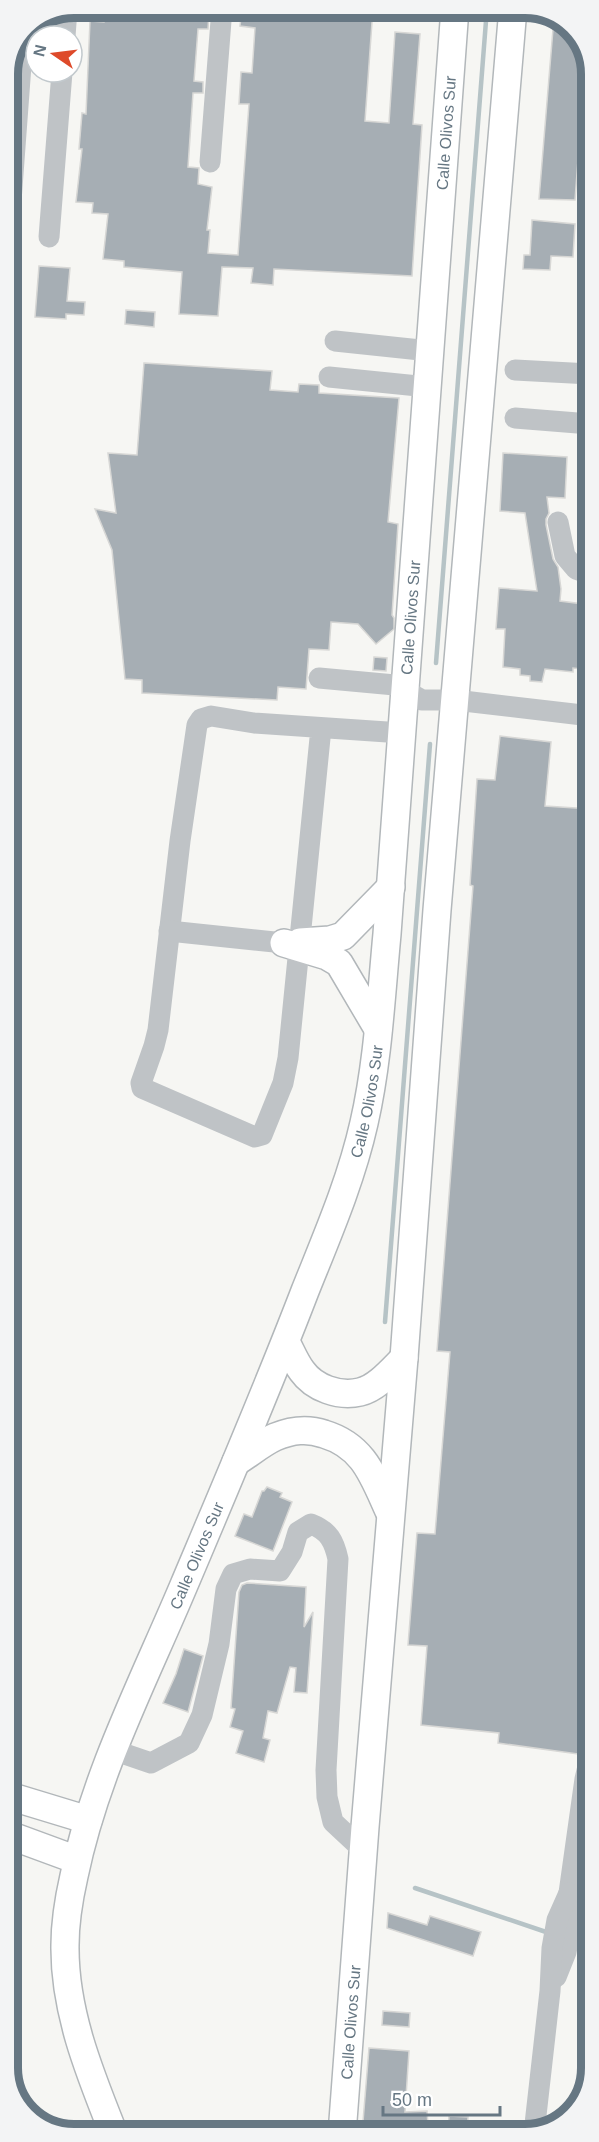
<svg xmlns="http://www.w3.org/2000/svg" width="599" height="2142" font-family="Arial,sans-serif">
<style>
.lines{fill:none;stroke-linecap:round;stroke-linejoin:round}
.stream{stroke:#b6c3c6;stroke-width:4.5}
.building{fill:#a6aeb4;stroke:#d7d7d5;stroke-width:1.5}
.major-casing{stroke:#b2b7ba;stroke-width:30}
.minor{stroke:#bfc3c6;stroke-width:21}
.major{stroke:#fff;stroke-width:27}
.labels{text-anchor:middle;dominant-baseline:central;stroke-width:6;stroke-linejoin:round;paint-order:stroke}
.street-label{font-size:16px;fill:#667783;stroke:#fff}
.rim{fill:none;stroke:#667783;stroke-width:8}
</style>
<rect width="100%" height="100%" fill="#f6f6f3"/>
<g class="lines">
<g class="stream">
<path d="M436 663 487 8"/>
<path d="M385 1322 430 744"/>
<path d="M415 1888 549 1933"/>
<path d="M574 1941 591 1947"/>
</g>
</g>
<g class="building">
<path d="M105 8H199V11L209 12 208 29H198L194 81 203 82V93H193L188 167 199 168 198 184 212 187 207 230H210L208 253 238 255 249 104H239L241 72 252 73 255 28 240 26 242 8H373L365 121 389 123 395 32 420 34 413 124 422 125 412 276 274 269 273 285 251 283 253 268 222 267 218 316 179 314 182 272 124 267V261L103 259 108 214 92 213 93 203 76 202 82 149H79L82 113 86 114 90 21 104 22Z"/>
<path d="M554 17 569 24 586 53 575 200 539 199Z"/>
<path d="M532 220 575 224 573 257 551 256 550 270 523 269 524 255H530Z"/>
<path d="M39 266 70 268 67 301 85 302 84 315 66 314V319L35 317Z"/>
<path d="M126 310 155 312 154 327 125 324Z"/>
<path d="M144 363 272 371 270 390 298 392 299 384 319 385V393L399 398 388 522 398 524 392 615 394 618V629L376 644 358 624 331 622 329 650 309 649 306 689 278 687 277 700 142 693V680L125 679 112 550 95 509 116 513 108 453 137 455Z"/>
<path d="M503 453 567 457 565 498 547 497 549 513 546 519V525L553 559 558 567 561 589 560 601 591 605V670L573 668V672L545 669 542 682 530 681V676L520 675V669L503 667 505 629H496L499 588 537 591 525 513 500 511Z"/>
<path d="M374 657 387 658 386 671 373 670Z"/>
<path d="M500 736 551 742 545 806 591 809V1716L584 1715 582 1745 578 1754 498 1743 499 1733 421 1725 427 1646 408 1645 417 1533 435 1534 450 1352 437 1351 473 886 470 885 477 779 495 780Z"/>
<path d="M267 1487 282 1493 280 1497 292 1502 273 1551 235 1536 244 1514 252 1517 262 1491H264Z"/>
<path d="M247 1583 306 1587 304 1627 313 1612 307 1693 294 1692 296 1668 290 1667 277 1713 268 1711 263 1738 270 1740 264 1762 236 1753 243 1731 230 1727 235 1709 231 1708 239 1592 242 1585Z"/>
<path d="M184 1649 203 1656 188 1712 163 1703 176 1674Z"/>
<path d="M388 1913 427 1925 430 1916 481 1932 473 1956 387 1928Z"/>
<path d="M383 2011 410 2013 409 2027 382 2025Z"/>
<path d="M369 2048 409 2051 405 2112 427 2111 428 2125 412 2126V2123L386 2121 385 2134H362Z"/>
<path d="M449 2116 468 2117 467 2133H448Z"/>
</g>
<g class="lines">
<defs>
<g id="major">
<path d="M300 942 330 940 343 936 391 887"/>
<path d="M284 943 327 956 339 963 378 1029"/>
<path d="M286 1342C291 1351 295 1362 302 1371 314 1388 339 1397 360 1392 377 1388 392 1370 404 1358"/>
<path d="M236 1462C249 1454 262 1443 275 1437 292 1430 307 1428 324 1434 364 1446 373 1476 389 1511"/>
<path d="M9 1796 88 1820"/>
<path d="M9 1835 77 1860"/>
<path id="s1" d="M114 2134C90 2074 64 2011 65 1945 65 1922 69 1898 74 1876 95 1774 144 1680 184 1585 225 1488 267 1390 305 1291 327 1236 351 1181 364 1123 378 1062 381 997 387 934L455 8"/>
<path id="s2" d="M342 2134 365 1827 404 1358 437 910 513 8"/>
</g>
</defs>
<use href="#major" class="major-casing"/>
<g class="minor">
<path d="M65 36 67 10"/>
<path d="M210 162 222 8"/>
<path d="M49 237 62 72"/>
<path d="M8 242 23 38"/>
<path d="M335 341 430 351"/>
<path d="M515 370 590 374"/>
<path d="M329 377 428 387"/>
<path d="M515 418 590 424"/>
<path d="M558 522 565 556 576 569 590 574"/>
<path d="M319 678 395 685 422 700H455L591 716"/>
<path d="M321 728 288 1058 283 1083 262 1135 255 1137 142 1088 141 1083 154 1046 158 1030 180 841 197 725 201 719 211 716 254 723 402 733"/>
<path d="M169 931 284 943"/>
<path d="M113 1750 151 1763 189 1743 202 1715 219 1644 226 1589 233 1574 250 1569 280 1571 292 1552 298 1532 311 1524C329 1531 334 1541 338 1559L326 1770 327 1797 333 1822 363 1850"/>
<path d="M556 1977 566 1952 571 1925 569 1893 585 1779 591 1754"/>
<path d="M534 2133 550 1991 552 1948 557 1920 569 1893"/>
</g>
<use href="#major" class="major"/>
</g>
<g class="labels">
<g class="street-label">
<text stroke="none"><textPath href="#s1" startOffset="2068">Calle Olivos Sur</textPath></text>
<text stroke="none"><textPath href="#s1" startOffset="1582">Calle Olivos Sur</textPath></text>
<text stroke="none"><textPath href="#s1" startOffset="1096">Calle Olivos Sur</textPath></text>
<text stroke="none"><textPath href="#s1" startOffset="610">Calle Olivos Sur</textPath></text>
<text stroke="none"><textPath href="#s2" startOffset="112">Calle Olivos Sur</textPath></text>
</g>
</g>
<path d="M0 0H599V2142H0ZM74 18H525A56 56 0 0 1 581 74V2068A56 56 0 0 1 525 2124H74A56 56 0 0 1 18 2068V74A56 56 0 0 1 74 18Z" fill="#f3f4f5" fill-rule="evenodd"/>
<path class="rim" d="M74 18H525A56 56 0 0 1 581 74V2068A56 56 0 0 1 525 2124H74A56 56 0 0 1 18 2068V74A56 56 0 0 1 74 18Z"/>
<g transform="translate(54 54) rotate(284)"><circle r="28" fill="#ffffff" stroke="#c2c9cd" stroke-width="1.5"/>
<path d="M0-4.5L10 22L0 15L-10 22Z" fill="#de4a2a"/>
<text y="-9" font-size="16" font-weight="bold" text-anchor="middle" fill="#667783">N</text>
</g>
<path d="M383 2106v9h117v-9" fill="none" stroke="#667783" stroke-width="3"/>
<text x="392" y="2106" font-size="18" fill="#667783" stroke="#ffffff" stroke-width="4.5" paint-order="stroke">50 m</text>
</svg>
